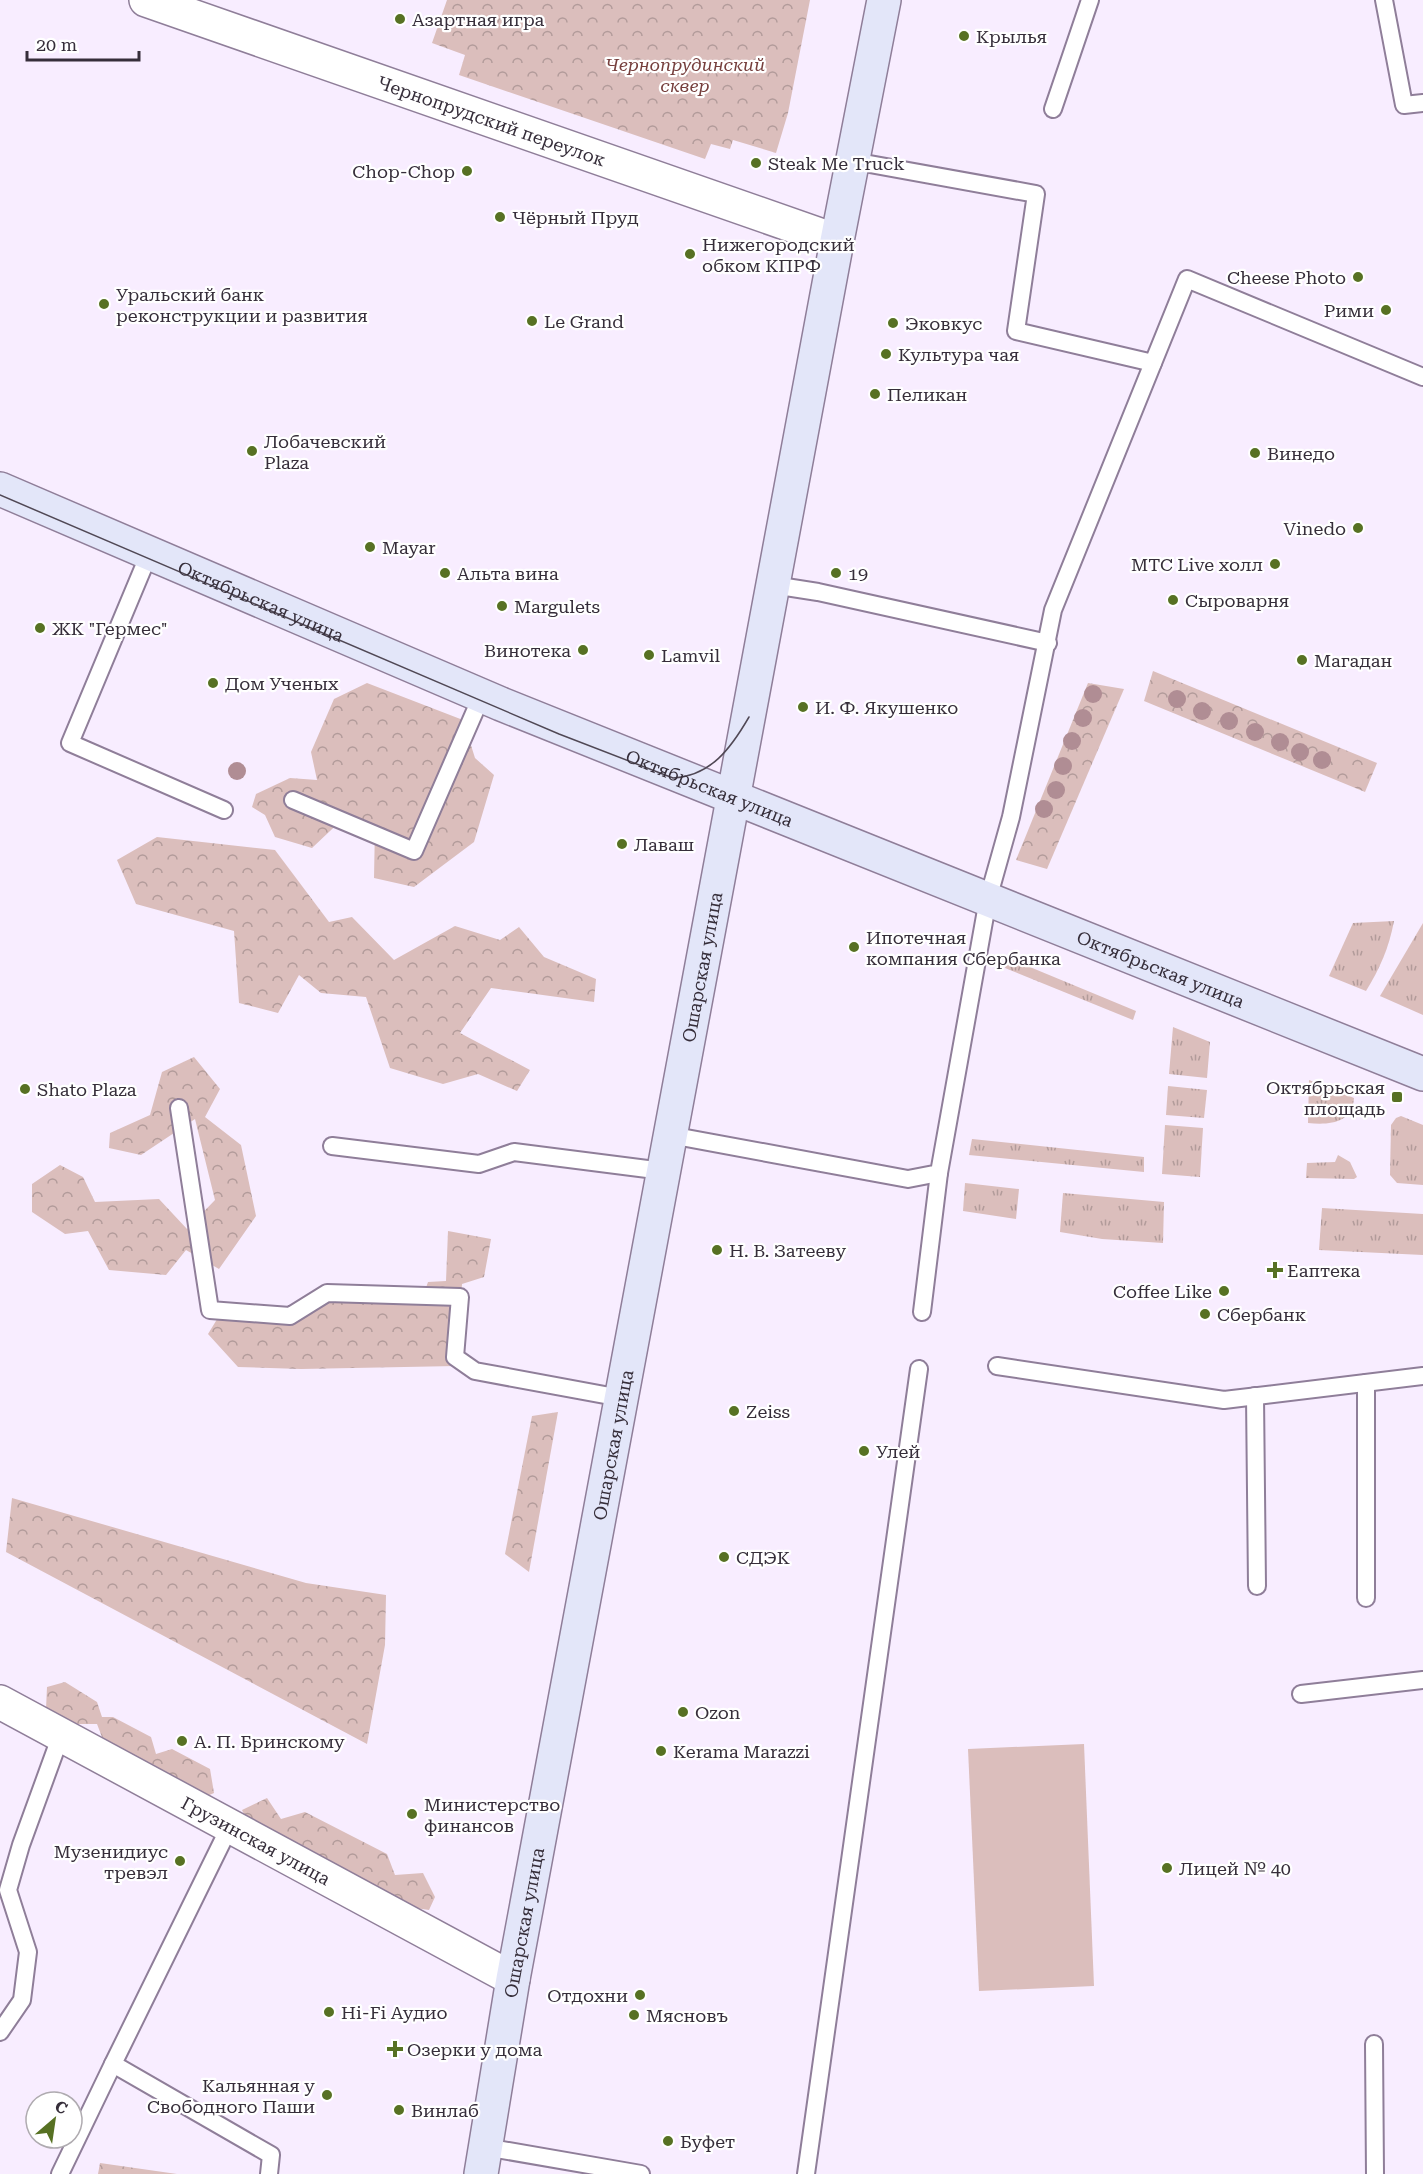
<svg xmlns="http://www.w3.org/2000/svg" width="1423" height="2174" font-family="'Roboto Serif',serif">
<style>
.grass{fill:url(#grass-tufts)}
.forest{fill:url(#forest-crowns)}
.pitch{fill:#dbbebc}
.lines{fill:none;stroke-linecap:round;stroke-linejoin:round}
.lane-casing{stroke:#8f7e99;stroke-width:20}
.street-casing{stroke:#8f7e99;stroke-width:36}
.secondary-casing{stroke:#8f7e99;stroke-width:36}
.lane{stroke:#fff;stroke-width:16}
.street{stroke:#fff;stroke-width:33}
.secondary{stroke:#e3e6f9;stroke-width:33}
.tram{stroke:#504855;stroke-width:1.5}
.tree{fill:#b08d94}
.poi-dot{fill:#577123;stroke:#fff;stroke-width:2}
.labels{text-anchor:middle;dominant-baseline:central;stroke-width:4.5;stroke-linejoin:round;paint-order:stroke}
.poi-label{font-size:18px;fill:#362e3a;stroke:#fff;text-anchor:start}
.park-label{font-size:18px;font-style:italic;fill:#763f3d;stroke:#fff}
.street-label{font-size:18px;fill:#362e3a;stroke:#fff}
</style>
<defs>
<pattern id="grass-tufts" width="24" height="20" patternUnits="userSpaceOnUse" patternTransform="scale(1.5)"><rect width="24" height="20" fill="#dbbebc"/><path d="M3 7l-1-3M5 7V3M7 7l1-3M15 17l-1-3M17 17v-4M19 17l1-3" fill="none" stroke="#b29b9a"/></pattern>
<pattern id="forest-crowns" width="20" height="18" patternUnits="userSpaceOnUse" patternTransform="scale(1.5)"><rect width="20" height="18" fill="#dbbebc"/><path d="M2 6a3 3 0 1 1 6 0M12 15a3 3 0 1 1 6 0" fill="none" stroke="#b29b9a"/></pattern>
</defs>
<rect width="100%" height="100%" fill="#f8edff"/>
<g class="grass">
<path d="M1394 921C1389 948 1380 968 1366 991L1329 976 1353 923Z"/>
<path d="M1423 923V1015L1380 996Z"/>
<path d="M1008 958 1136 1011 1133 1020 1005 968Z"/>
<path d="M1173 1027 1210 1042 1207 1078 1169 1074Z"/>
<path d="M1309 1080 1354 1098C1352 1124 1328 1125 1308 1123Z"/>
<path d="M1168 1086 1207 1090 1204 1118 1166 1115Z"/>
<path d="M1401 1116 1423 1125V1185L1397 1183 1390 1175 1391 1125 1396 1118Z"/>
<path d="M1165 1125 1203 1128 1200 1177 1162 1174Z"/>
<path d="M972 1139 1144 1157V1172L969 1155Z"/>
<path d="M1338 1155 1350 1162 1357 1177 1354 1179 1306 1178 1307 1163 1335 1162Z"/>
<path d="M965 1183 1019 1189 1016 1219 963 1211Z"/>
<path d="M1063 1193 1164 1202 1163 1243 1102 1239 1060 1232Z"/>
<path d="M1322 1208 1423 1214V1255L1319 1250Z"/>
</g>
<g class="forest">
<path d="M447 0H810L788 113 776 153 733 140 730 149 711 144 705 159 459 75 465 55 432 43Z"/>
<path d="M1153 671 1377 763 1365 792 1144 701Z"/>
<path d="M367 683 463 720 475 758 494 775 474 842 414 887 374 878 375 825 348 814 312 848 275 837 265 815 252 807 256 794 290 778 317 780 311 752 334 699Z"/>
<path d="M1088 683 1124 689 1047 869 1016 860Z"/>
<path d="M157 837 275 850 329 922 352 917 394 960 455 926 500 940 519 927 544 957 596 979 594 1002 491 988 460 1033 530 1070 517 1091 478 1074 443 1084 390 1068 366 997 321 993 299 975 278 1013 239 1003 234 931 136 904 117 860Z"/>
<path d="M194 1057 220 1089 205 1117 241 1145 256 1216 219 1269 186 1250 166 1275 109 1270 88 1231 65 1234 32 1212V1184L60 1165 83 1177 95 1202 159 1199 187 1229 215 1200 195 1119 141 1155 109 1148 110 1133 150 1115 162 1072Z"/>
<path d="M448 1231 491 1239 484 1277 462 1284 456 1366 301 1369 238 1367 208 1334 227 1303 310 1314 332 1301 421 1302 428 1282 446 1281Z"/>
<path d="M558 1412 529 1572 505 1554 532 1416Z"/>
<path d="M12 1498 306 1583 386 1595 385 1645 367 1744 6 1552Z"/>
<path d="M65 1682 97 1702 102 1717H113L151 1737 156 1754 172 1749 210 1769 214 1793 198 1800 159 1781 149 1762 135 1763 107 1750 97 1724H73L46 1709 47 1687Z"/>
<path d="M267 1798 281 1819 305 1812 387 1854 395 1875 423 1873 435 1897 429 1910 395 1905 278 1849 271 1829H251L242 1810Z"/>
<path d="M100 2163 177 2174H98Z"/>
</g>
<path class="pitch" d="M1084 1744 1094 1986 979 1991 968 1749Z"/>
<g class="lines">
<defs>
<g id="lane">
<path d="M1384 0 1404 105 1423 103"/>
<path d="M1053 109 1090 0"/>
<path d="M853 161 1036 194 1016 331 1153 363"/>
<path d="M149 554 70 743 224 810"/>
<path d="M773 585 818 592 1048 643"/>
<path d="M293 800 414 851 482 695"/>
<path d="M179 1108 210 1310 290 1316 327 1293 460 1297 455 1357 475 1371 621 1398"/>
<path d="M670 1135 908 1179 939 1173 988 899 1011 817 1053 610 1187 279 1423 377"/>
<path d="M332 1146 479 1164 514 1152 663 1171"/>
<path d="M922 1312 939 1173"/>
<path d="M997 1366 1224 1400 1423 1376"/>
<path d="M1255 1396 1257 1586"/>
<path d="M1366 1598V1383"/>
<path d="M1301 1694 1423 1680"/>
<path d="M230 1826 113 2064 271 2155 269 2174"/>
<path d="M0 2032 22 2000 28 1952 8 1890 21 1845 61 1735"/>
<path d="M1374 2044 1375 2174"/>
<path d="M485 2147 641 2174"/>
<path d="M60 2174 113 2064"/>
<path d="M806 2174 919 1369"/>
</g>
<g id="street">
<path id="s1" d="M146 0 837 241"/>
<path id="s2" d="M0 1702 513 1979"/>
</g>
<g id="secondary">
<path id="s3" d="M0 489 501 704 1423 1074"/>
<path id="s4" d="M481 2174 513 1979 837 241 884 0"/>
</g>
</defs>
<use href="#lane" class="lane-casing"/>
<use href="#street" class="street-casing"/>
<use href="#secondary" class="secondary-casing"/>
<use href="#lane" class="lane"/>
<use href="#street" class="street"/>
<use href="#secondary" class="secondary"/>
<path class="tram" d="M0 495 559 734 673 778C711 776 731 748 749 717"/>
</g>
<g class="tree">
<circle cx="1093" cy="694" r="9"/>
<circle cx="1177" cy="699" r="9"/>
<circle cx="1202" cy="711" r="9"/>
<circle cx="1083" cy="718" r="9"/>
<circle cx="1229" cy="721" r="9"/>
<circle cx="1255" cy="732" r="9"/>
<circle cx="1072" cy="741" r="9"/>
<circle cx="1280" cy="742" r="9"/>
<circle cx="1300" cy="752" r="9"/>
<circle cx="1322" cy="760" r="9"/>
<circle cx="1063" cy="766" r="9"/>
<circle cx="237" cy="771" r="9"/>
<circle cx="1056" cy="790" r="9"/>
<circle cx="1044" cy="809" r="9"/>
</g>
<g class="poi-dot">
<circle cx="400" cy="19" r="6"/>
<circle cx="964" cy="36" r="6"/>
<circle cx="756" cy="163" r="6"/>
<circle cx="467" cy="171" r="6"/>
<circle cx="500" cy="217" r="6"/>
<circle cx="690" cy="254" r="6"/>
<circle cx="1358" cy="277" r="6"/>
<circle cx="104" cy="304" r="6"/>
<circle cx="1386" cy="310" r="6"/>
<circle cx="532" cy="321" r="6"/>
<circle cx="893" cy="323" r="6"/>
<circle cx="886" cy="354" r="6"/>
<circle cx="875" cy="394" r="6"/>
<circle cx="252" cy="451" r="6"/>
<circle cx="1255" cy="453" r="6"/>
<circle cx="1358" cy="528" r="6"/>
<circle cx="370" cy="547" r="6"/>
<circle cx="1275" cy="564" r="6"/>
<circle cx="445" cy="573" r="6"/>
<circle cx="836" cy="573" r="6"/>
<circle cx="1173" cy="600" r="6"/>
<circle cx="502" cy="606" r="6"/>
<circle cx="40" cy="628" r="6"/>
<circle cx="583" cy="650" r="6"/>
<circle cx="649" cy="655" r="6"/>
<circle cx="1302" cy="660" r="6"/>
<circle cx="213" cy="683" r="6"/>
<circle cx="803" cy="707" r="6"/>
<circle cx="622" cy="844" r="6"/>
<circle cx="854" cy="947" r="6"/>
<circle cx="25" cy="1089" r="6"/>
<rect x="1391" y="1091" width="12" height="12" rx="3"/>
<circle cx="717" cy="1250" r="6"/>
<path d="M1272 1261h6v6h6v6h-6v6h-6v-6h-6v-6h6z"/>
<circle cx="1224" cy="1291" r="6"/>
<circle cx="1205" cy="1314" r="6"/>
<circle cx="734" cy="1411" r="6"/>
<circle cx="864" cy="1451" r="6"/>
<circle cx="724" cy="1557" r="6"/>
<circle cx="683" cy="1712" r="6"/>
<circle cx="182" cy="1741" r="6"/>
<circle cx="661" cy="1751" r="6"/>
<circle cx="412" cy="1814" r="6"/>
<circle cx="180" cy="1861" r="6"/>
<circle cx="1167" cy="1868" r="6"/>
<circle cx="640" cy="1995" r="6"/>
<circle cx="329" cy="2012" r="6"/>
<circle cx="634" cy="2015" r="6"/>
<path d="M392 2040h6v6h6v6h-6v6h-6v-6h-6v-6h6z"/>
<circle cx="327" cy="2095" r="6"/>
<circle cx="399" cy="2110" r="6"/>
<circle cx="668" cy="2141" r="6"/>
</g>
<g class="labels">
<g class="poi-label">
<text x="412" y="19">Азартная игра</text>
<text x="976" y="36">Крылья</text>
<text x="768" y="163">Steak Me Truck</text>
<text x="455" y="171" text-anchor="end">Chop-Chop</text>
<text x="512" y="217">Чёрный Пруд</text>
<text x="702" y="244">Нижегородский<tspan x="702" dy="21">обком КПРФ</tspan></text>
<text x="1346" y="277" text-anchor="end">Cheese Photo</text>
<text x="116" y="294">Уральский банк<tspan x="116" dy="21">реконструкции и развития</tspan></text>
<text x="1374" y="310" text-anchor="end">Рими</text>
<text x="544" y="321">Le Grand</text>
<text x="905" y="323">Эковкус</text>
<text x="898" y="354">Культура чая</text>
<text x="887" y="394">Пеликан</text>
<text x="264" y="441">Лобачевский<tspan x="264" dy="21">Plaza</tspan></text>
<text x="1267" y="453">Винедо</text>
<text x="1346" y="528" text-anchor="end">Vinedo</text>
<text x="382" y="547">Mayar</text>
<text x="1263" y="564" text-anchor="end">МТС Live холл</text>
<text x="457" y="573">Альта вина</text>
<text x="848" y="573">19</text>
<text x="1185" y="600">Сыроварня</text>
<text x="514" y="606">Margulets</text>
<text x="52" y="628">ЖК "Гермес"</text>
<text x="571" y="650" text-anchor="end">Винотека</text>
<text x="661" y="655">Lamvil</text>
<text x="1314" y="660">Магадан</text>
<text x="225" y="683">Дом Ученых</text>
<text x="815" y="707">И. Ф. Якушенко</text>
<text x="634" y="844">Лаваш</text>
<text x="866" y="937">Ипотечная<tspan x="866" dy="21">компания Сбербанка</tspan></text>
<text x="1385" y="1087" text-anchor="end">Октябрьская<tspan x="1385" dy="21">площадь</tspan></text>
<text x="37" y="1089">Shato Plaza</text>
<text x="729" y="1250">Н. В. Затееву</text>
<text x="1287" y="1270">Еаптека</text>
<text x="1212" y="1291" text-anchor="end">Coffee Like</text>
<text x="1217" y="1314">Сбербанк</text>
<text x="746" y="1411">Zeiss</text>
<text x="876" y="1451">Улей</text>
<text x="736" y="1557">СДЭК</text>
<text x="695" y="1712">Ozon</text>
<text x="194" y="1741">А. П. Бринскому</text>
<text x="673" y="1751">Kerama Marazzi</text>
<text x="424" y="1804">Министерство<tspan x="424" dy="21">финансов</tspan></text>
<text x="168" y="1851" text-anchor="end">Музенидиус<tspan x="168" dy="21">тревэл</tspan></text>
<text x="1179" y="1868">Лицей № 40</text>
<text x="628" y="1995" text-anchor="end">Отдохни</text>
<text x="341" y="2012">Hi-Fi Аудио</text>
<text x="646" y="2015">Мясновъ</text>
<text x="407" y="2049">Озерки у дома</text>
<text x="315" y="2085" text-anchor="end">Кальянная у<tspan x="315" dy="21">Свободного Паши</tspan></text>
<text x="411" y="2110">Винлаб</text>
<text x="680" y="2141">Буфет</text>
</g>
<g class="park-label">
<text x="685" y="64">Чернопрудинский<tspan x="685" dy="21">сквер</tspan></text>
</g>
<g class="street-label">
<text stroke="none"><textPath href="#s1" startOffset="366">Чернопрудский переулок</textPath></text>
<text stroke="none"><textPath href="#s3" startOffset="284">Октябрьская улица</textPath></text>
<text stroke="none"><textPath href="#s3" startOffset="770">Октябрьская улица</textPath></text>
<text stroke="none"><textPath href="#s4" startOffset="1227">Ошарская улица</textPath></text>
<text stroke="none"><textPath href="#s3" startOffset="1256">Октябрьская улица</textPath></text>
<text stroke="none"><textPath href="#s4" startOffset="741">Ошарская улица</textPath></text>
<text stroke="none"><textPath href="#s2" startOffset="291">Грузинская улица</textPath></text>
<text stroke="none"><textPath href="#s4" startOffset="255">Ошарская улица</textPath></text>
</g>
</g>
<g transform="translate(54 2120) rotate(29)"><circle r="28" fill="#ffffff" stroke="#afabb0" stroke-width="1.5"/>
<path d="M0-4.5L10 22L0 15L-10 22Z" fill="#577123"/>
<text y="-9" font-size="16" font-weight="bold" text-anchor="middle" fill="#362e3a">С</text>
</g>
<path d="M27 51v9h112v-9" fill="none" stroke="#362e3a" stroke-width="3"/>
<text x="36" y="51" font-size="18" fill="#362e3a" stroke="#ffffff" stroke-width="4.5" paint-order="stroke">20 m</text>
</svg>
